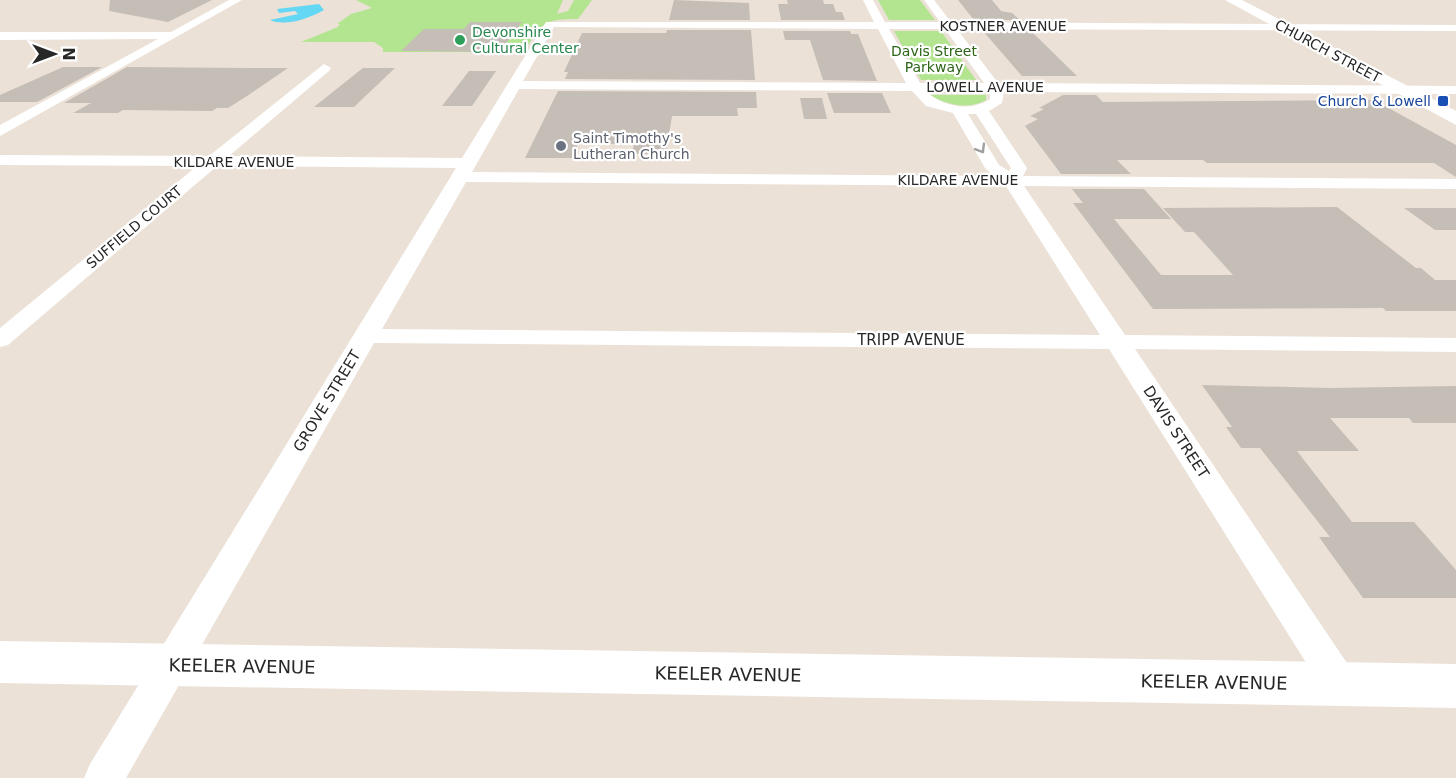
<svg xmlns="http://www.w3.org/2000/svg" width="1456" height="778" font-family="'DejaVu Sans',sans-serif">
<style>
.green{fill:#b3e590}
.water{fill:#63d7f3}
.building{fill:#c5beb7}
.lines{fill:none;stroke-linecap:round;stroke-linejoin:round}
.minor{fill:#fff;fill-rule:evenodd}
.tertiary{fill:#fff;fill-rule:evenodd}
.oneway{stroke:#9e9e9e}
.leisure-dot{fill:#2e9e5b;stroke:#fff;stroke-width:2}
.transit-dot{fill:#1a4fb4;stroke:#fff;stroke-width:2}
.worship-dot{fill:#6b7280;stroke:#fff;stroke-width:2}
.labels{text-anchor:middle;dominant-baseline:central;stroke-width:4.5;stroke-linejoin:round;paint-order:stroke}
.far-street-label{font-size:14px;fill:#272727;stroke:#fff}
.far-leisure-label{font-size:14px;fill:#27864d;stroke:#fff;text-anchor:start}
.far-park-label{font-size:14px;fill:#2c6516;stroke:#fff}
.far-transit-label{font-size:14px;fill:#164399;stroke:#fff;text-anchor:end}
.far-worship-label{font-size:14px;fill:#5b616d;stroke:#fff;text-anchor:start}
.street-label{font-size:15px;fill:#272727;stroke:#fff}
.near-street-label{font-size:18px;fill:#272727;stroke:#fff}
</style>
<rect width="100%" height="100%" fill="#ebe1d7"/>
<g class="green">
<path d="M356 0H563L557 14 568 11 574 0H592L578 19C543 19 542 23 524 52H383V48L374 42H301L338 27 340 24H337L351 14 372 8Z"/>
<path d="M878 0H920L935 20H889Z"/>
<path d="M894 31H941L976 80H921Z"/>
<path d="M930 95H986V100C968 110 947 105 930 95Z"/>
</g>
<path class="water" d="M319 4 324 10C310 18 286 27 270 20L298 14 295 11 279 13 277 9Z"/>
<g class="building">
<path d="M110 0H212L168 22 109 11Z"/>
<path d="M674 0 749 3 750 20H669Z"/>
<path d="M787 0H823L824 4H833L836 12H842L845 20H781L778 4H788Z"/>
<path d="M958 0H992L1001 11 1012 13 1020 20H974Z"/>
<path d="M470 22H522L500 52 401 51 424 29H464Z"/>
<path d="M667 30H751L755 80 565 79 568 72H564L582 33H666Z"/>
<path d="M783 31H850L851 34H858L877 81 823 80 810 40H785Z"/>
<path d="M983 31 1032 32 1077 76H1022Z"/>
<path d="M63 67H102L37 102H0V95Z"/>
<path d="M127 67 248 68H288L247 96 228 108H217L212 111 123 110 118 113H73L91 103H64Z"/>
<path d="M363 68H395L354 107H314Z"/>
<path d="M469 71H496L472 106H442Z"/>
<path d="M558 91 756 92 757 108H737L738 116H672L666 154H632L634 144H578L573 158H525Z"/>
<path d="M827 93H882L891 113H834Z"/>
<path d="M1063 95H1096L1103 102 1374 100 1456 145V177L1434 163H1207L1203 160H1117L1131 174H1061L1025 126 1038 119 1030 116 1044 109 1039 108Z"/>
<path d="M800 98H822L827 119H804Z"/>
<path d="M1072 189H1144L1171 219H1114L1161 275H1233L1194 232H1185L1163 208 1337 207 1416 268H1421L1435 280H1456V311H1386L1383 308 1153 309 1073 203H1083Z"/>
<path d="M1404 208H1456V230H1435Z"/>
<path d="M1202 385 1330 388 1456 386V423H1413L1409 418H1330L1359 451H1297L1352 522H1414L1456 570V598H1363L1319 537H1330L1260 448H1241L1226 427H1232Z"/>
</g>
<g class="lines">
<g class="minor">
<path d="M229 0H242L0 136V125L158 39 0 40V32H171Z"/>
<path d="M863 0H873L885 22H940L924 0H934L951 22 1456 25V31L957 29 998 83 1456 86V94L1004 92 1002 103 989 111 1027 168 1023 176 1456 179V189L1024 186 1125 335 1456 338V352L1135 349 1353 672 1358 684 1353 696 1340 701 1327 696 1109 349 374 343 126 778H84L90 764 456 168 217 166 8 345 0 347V328L197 166 0 165V155L209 156 324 64 331 68 329 71 229 156 462 158 546 22H874ZM554 27 878 29 906 83 523 81ZM889 29H945L984 83H920ZM519 89 912 91 926 106 953 113 985 168 993 176 472 172ZM926 91 990 92V99C971 112 942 107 926 91ZM968 114H976L1011 168 1009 171 999 165ZM466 182 1006 186 1100 335 382 329Z"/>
</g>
<g class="tertiary">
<path d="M1225 0H1242L1456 111V125Z"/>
<path d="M0 641 1456 664V708L0 683Z"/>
</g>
</g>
<defs><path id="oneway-chevron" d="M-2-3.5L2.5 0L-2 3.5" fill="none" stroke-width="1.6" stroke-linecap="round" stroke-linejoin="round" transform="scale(1.5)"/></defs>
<use class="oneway" href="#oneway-chevron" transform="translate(981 149) rotate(59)"/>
<circle class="leisure-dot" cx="460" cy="40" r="6"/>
<rect class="transit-dot" x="1437" y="95" width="12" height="12" rx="3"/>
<circle class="worship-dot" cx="561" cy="146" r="6"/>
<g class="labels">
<g class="far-street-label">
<text x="1003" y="26">KOSTNER AVENUE</text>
<text transform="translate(1328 51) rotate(28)">CHURCH STREET</text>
<text x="985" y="87">LOWELL AVENUE</text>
<text x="234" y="162">KILDARE AVENUE</text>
<text x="958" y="180">KILDARE AVENUE</text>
<text transform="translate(134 227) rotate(-40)">SUFFIELD COURT</text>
</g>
<g class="far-leisure-label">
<text x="472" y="32">Devonshire<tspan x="472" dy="16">Cultural Center</tspan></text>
</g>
<g class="far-park-label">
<text x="934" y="51">Davis Street<tspan x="934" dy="16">Parkway</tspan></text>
</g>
<g class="far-transit-label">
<text x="1431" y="101">Church &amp; Lowell</text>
</g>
<g class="far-worship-label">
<text x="573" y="138">Saint Timothy's<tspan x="573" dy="16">Lutheran Church</tspan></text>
</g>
<g class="street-label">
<text x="911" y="340">TRIPP AVENUE</text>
<text transform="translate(327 401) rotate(-59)">GROVE STREET</text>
<text transform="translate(1176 432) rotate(57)">DAVIS STREET</text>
</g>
<g class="near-street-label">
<text transform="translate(242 666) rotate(1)">KEELER AVENUE</text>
<text transform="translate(728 674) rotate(1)">KEELER AVENUE</text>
<text transform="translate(1214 682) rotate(1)">KEELER AVENUE</text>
</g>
</g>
<g transform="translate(54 54) rotate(90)" stroke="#ffffff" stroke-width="4.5" paint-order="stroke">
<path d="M0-4.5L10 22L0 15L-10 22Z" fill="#272727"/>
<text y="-9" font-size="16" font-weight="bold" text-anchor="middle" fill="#272727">N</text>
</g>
</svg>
